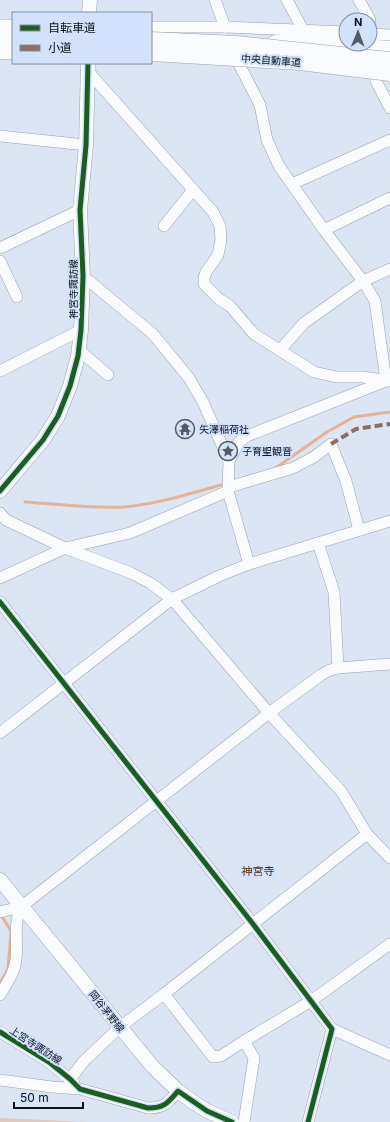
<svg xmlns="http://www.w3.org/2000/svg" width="390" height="1122" font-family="Inter,'Noto Sans JP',sans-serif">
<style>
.green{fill:#e2c8bd}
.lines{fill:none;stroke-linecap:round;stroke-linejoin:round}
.stream{stroke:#e4b295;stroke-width:3}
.minor-casing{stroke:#9ba1ac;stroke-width:12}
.major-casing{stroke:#9ba1ac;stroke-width:15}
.highway-casing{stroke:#9ba1ac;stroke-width:17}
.minor{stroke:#fafbfd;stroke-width:11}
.major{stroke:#fafbfd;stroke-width:14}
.highway{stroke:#fafbfd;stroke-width:16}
.highway-bridge-casing{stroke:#9ba1ac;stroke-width:17;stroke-linecap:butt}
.highway-bridge{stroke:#fafbfd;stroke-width:16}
.quiet{stroke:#8d6e63;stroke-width:4;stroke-dasharray:8 4;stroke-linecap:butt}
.cycleway-casing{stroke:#d2e2fd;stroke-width:8}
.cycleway{stroke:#1b5e20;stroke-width:5}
.labels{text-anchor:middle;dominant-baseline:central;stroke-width:4;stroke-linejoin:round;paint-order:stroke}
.street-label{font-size:10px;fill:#0b111a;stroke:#d2e2fd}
.poi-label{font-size:10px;fill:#0b111a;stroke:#d2e2fd;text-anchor:start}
.neighbourhood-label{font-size:11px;fill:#572907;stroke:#d2e2fd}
</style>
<rect width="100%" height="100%" fill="#dce5f3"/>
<path class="green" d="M0 1118 88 1122H0Z"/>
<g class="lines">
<g class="stream">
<path d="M277 467 327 432 354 417 390 412"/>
<path d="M25 502C58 504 91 509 124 507 157 504 189 494 221 485"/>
<path d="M0 984 8 969 11 931 1 915"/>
</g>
<defs>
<g id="minor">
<path d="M215 0 225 27"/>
<path d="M287 0 303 30"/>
<path d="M359 0 370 20"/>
<path d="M0 25H13"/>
<path d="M151 27H225L346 32"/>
<path d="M370 34 390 35"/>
<path d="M239 64 260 105 267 140 279 166 324 230 363 281 304 323 280 350"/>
<path d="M88 70 93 77 213 212 220 226 221 240 218 255 206 272 204 278V284L219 299 230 306 254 334 314 372 336 377H363L390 381"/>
<path d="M376 81 390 108"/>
<path d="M0 136 86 145"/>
<path d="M292 184 390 140"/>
<path d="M164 226 193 190"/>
<path d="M324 230 390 198"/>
<path d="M0 248 80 210"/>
<path d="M0 261 17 297"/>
<path d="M83 276 153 334 189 378 203 402 229 461 228 491 249 564"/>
<path d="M79 350 108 375"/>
<path d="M0 371 81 330"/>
<path d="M386 381 375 301 363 281 390 269"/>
<path d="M229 461 239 442 247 436 386 381"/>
<path d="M229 487 293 468 314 457 331 444 346 481 359 530"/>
<path d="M0 513 6 520 65 548 131 573 150 583 172 599 269 713 341 791 367 834 390 858"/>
<path d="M318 543 334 592 338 668"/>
<path d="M0 578 65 548 130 533 228 491"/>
<path d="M0 602 253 924 332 1029 308 1122"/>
<path d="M0 733 172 599 219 576 249 564 390 521"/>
<path d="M0 912 21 907 269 713 321 675 330 670 338 668 390 664"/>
<path d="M164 994 213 1057 221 1056 244 1041"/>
<path d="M0 995C7 983 15 972 16 959 18 940 13 925 21 907"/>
<path d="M332 1029 390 1055"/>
<path d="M0 1032 49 1062 74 1083"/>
<path d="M70 1079 84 1061 120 1027 164 994 367 834"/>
<path d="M0 1080 52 1087 80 1089 148 1108C164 1108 168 1103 178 1091"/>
<path d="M244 1122 254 1058 244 1041 311 1001 390 944"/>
</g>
<g id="major">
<path d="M89 13 90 0"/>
<path d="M0 491 43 440 58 416 70 386 78 356 81 330 83 276 80 210 86 145 88 63"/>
<path d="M0 880 69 964 120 1027 153 1067 178 1091 193 1102 207 1111 232 1122"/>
</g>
<g id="highway">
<path d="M0 38H13"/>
<path d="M275 43 307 42 390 49"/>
<path d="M0 51H13"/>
</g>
</defs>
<use href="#minor" class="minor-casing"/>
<use href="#major" class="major-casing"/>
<use href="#highway" class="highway-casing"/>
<use href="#minor" class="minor"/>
<use href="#major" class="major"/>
<use href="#highway" class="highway"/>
<defs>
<g id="highway-bridge">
<path d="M151 40 236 44 390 60"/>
<path d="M151 53 300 62 390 73"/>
</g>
</defs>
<use href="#highway-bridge" class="highway-bridge-casing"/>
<use href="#highway-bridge" class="highway-bridge"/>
<path class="quiet" d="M331 444 356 429 390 424"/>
<defs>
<g id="cycleway">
<path d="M0 491 43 440 58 416 70 386 78 356 81 330 83 276 80 210 86 145 88 63"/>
<path d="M0 602 253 924 332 1029 308 1122"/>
<path d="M0 1032 49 1062 70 1079 80 1089 148 1108C164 1108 168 1103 178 1091L207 1111 232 1122"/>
</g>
</defs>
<use href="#cycleway" class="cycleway-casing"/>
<use href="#cycleway" class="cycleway"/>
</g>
<defs>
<symbol id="temple-ring" viewBox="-11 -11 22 22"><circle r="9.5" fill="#d2e2fd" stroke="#545b66" stroke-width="1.5"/><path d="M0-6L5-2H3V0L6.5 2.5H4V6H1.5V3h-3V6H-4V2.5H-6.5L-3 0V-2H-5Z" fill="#545b66"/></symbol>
<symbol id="sight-ring" viewBox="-11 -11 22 22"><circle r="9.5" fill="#d2e2fd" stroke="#545b66" stroke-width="1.5"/><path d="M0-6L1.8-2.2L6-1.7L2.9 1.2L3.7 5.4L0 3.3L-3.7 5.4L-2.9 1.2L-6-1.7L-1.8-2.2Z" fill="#545b66"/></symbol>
</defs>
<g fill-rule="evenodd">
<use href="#temple-ring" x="174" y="418" width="22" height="22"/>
<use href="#sight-ring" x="217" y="440" width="22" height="22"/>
</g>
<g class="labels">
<g class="street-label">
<text transform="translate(271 60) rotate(4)">中央自動車道</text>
<text transform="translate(73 289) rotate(-90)">神宮寺諏訪線</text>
<text transform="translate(107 1011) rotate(51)">岡谷茅野線</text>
<text transform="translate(36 1045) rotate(33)">上宮寺諏訪線</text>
</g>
<g class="poi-label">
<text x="199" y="429">矢澤稲荷社</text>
<text x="242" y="451">子育聖観音</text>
</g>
<g class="neighbourhood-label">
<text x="258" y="871">神宮寺</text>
</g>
</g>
<rect x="12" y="12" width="140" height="52" fill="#d2e2fd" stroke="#828ea2"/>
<rect x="20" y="25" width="20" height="6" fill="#1b5e20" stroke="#828ea2"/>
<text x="48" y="32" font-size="12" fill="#0b111a">自転車道</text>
<rect x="20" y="45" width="20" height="6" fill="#8d6e63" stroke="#828ea2"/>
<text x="48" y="52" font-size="12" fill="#0b111a">小道</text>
<g transform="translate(358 32) rotate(1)"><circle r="19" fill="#d2e2fd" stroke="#828ea2"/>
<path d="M0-3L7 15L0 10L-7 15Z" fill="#545b66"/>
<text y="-6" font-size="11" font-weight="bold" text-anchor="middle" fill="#0b111a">N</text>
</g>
<path d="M14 1102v6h69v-6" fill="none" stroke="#0b111a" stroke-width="2"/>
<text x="20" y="1102" font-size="12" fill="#0b111a" stroke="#d2e2fd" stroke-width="3" paint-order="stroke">50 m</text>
</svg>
